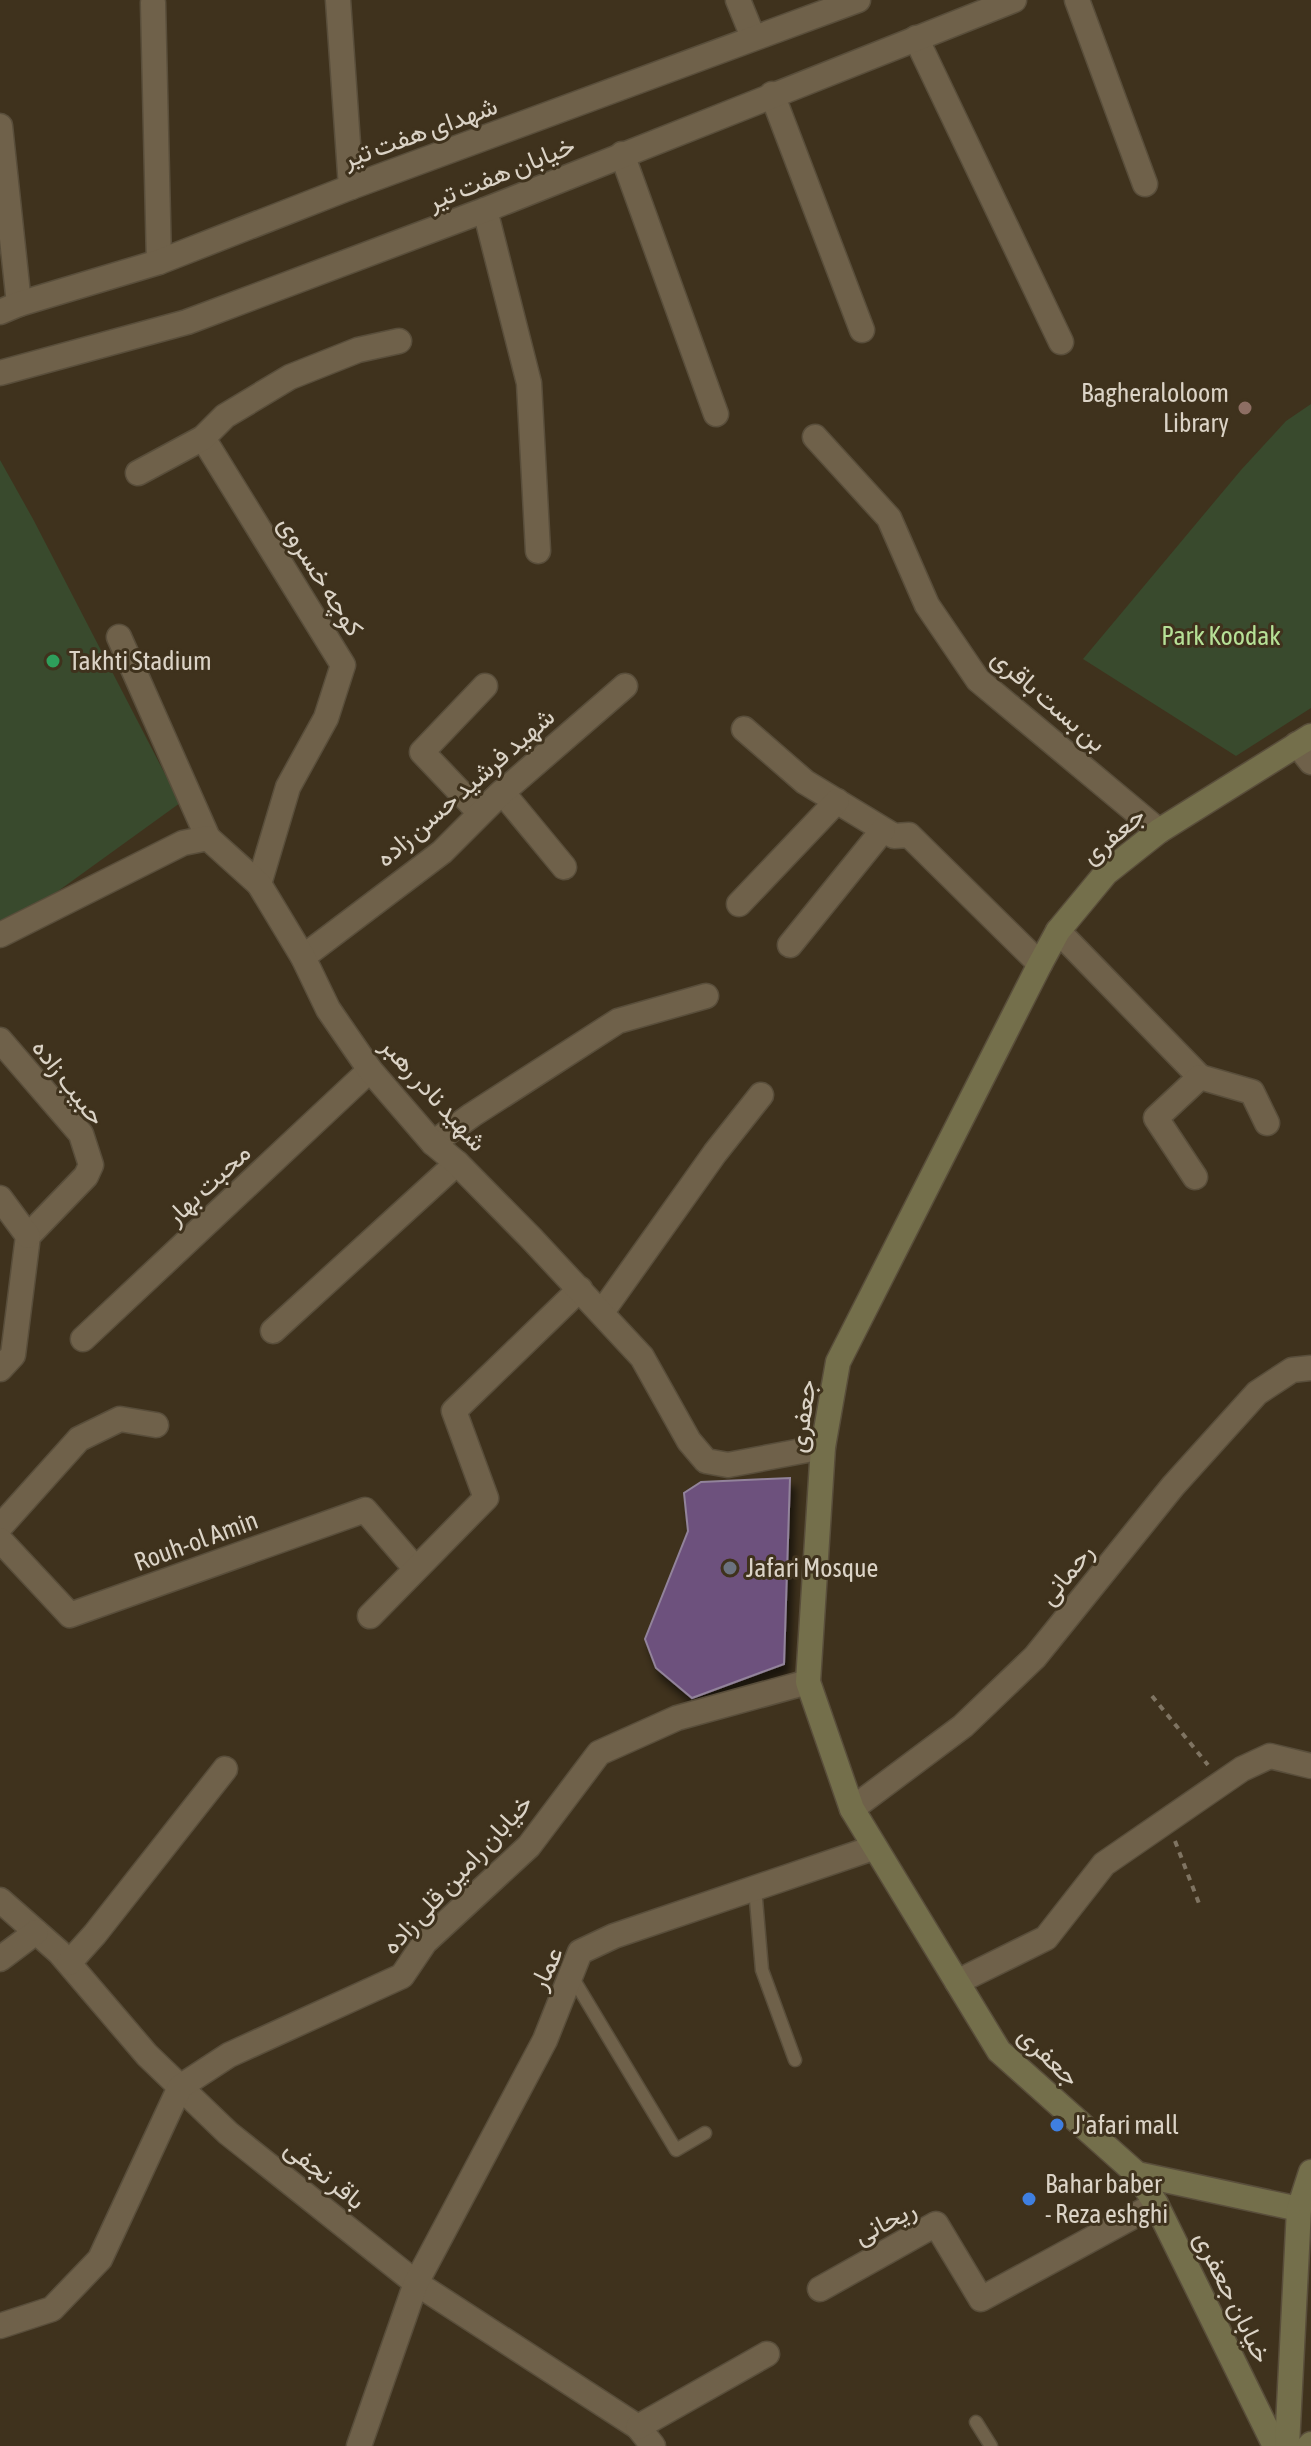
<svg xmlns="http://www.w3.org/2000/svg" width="1311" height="2446" font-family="'Asap Condensed',Vazirmatn,sans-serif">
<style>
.green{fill:#394a2d}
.building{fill:#6d517d;stroke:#92839b;stroke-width:2;filter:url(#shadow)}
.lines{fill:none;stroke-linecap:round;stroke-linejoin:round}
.service-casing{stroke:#594e3b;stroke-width:15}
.minor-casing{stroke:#594e3b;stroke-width:27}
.tertiary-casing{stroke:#594e3b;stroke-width:27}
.secondary-casing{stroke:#594e3b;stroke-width:27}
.path{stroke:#7f7462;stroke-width:4;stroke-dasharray:6 6;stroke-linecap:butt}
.service{stroke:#6f614a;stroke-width:12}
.minor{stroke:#6f614a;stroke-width:24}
.tertiary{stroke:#6f614a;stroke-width:24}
.secondary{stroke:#746f4b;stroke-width:24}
.education-dot{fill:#8d6e63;stroke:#3f321d;stroke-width:3}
.leisure-dot{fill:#2e9e5b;stroke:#3f321d;stroke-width:3}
.worship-dot{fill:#6b7280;stroke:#3f321d;stroke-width:3}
.shop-dot{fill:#3f7fe0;stroke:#3f321d;stroke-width:3}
.labels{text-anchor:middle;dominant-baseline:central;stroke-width:6;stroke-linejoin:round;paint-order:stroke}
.street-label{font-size:26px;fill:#dbd3c6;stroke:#3f321d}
.poi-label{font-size:26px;fill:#dbd3c6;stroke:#3f321d;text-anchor:start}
.park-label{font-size:26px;fill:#b6e096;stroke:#3f321d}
</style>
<defs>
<filter id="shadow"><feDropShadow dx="5" dy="9" stdDeviation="4" flood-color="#0009"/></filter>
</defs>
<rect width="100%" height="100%" fill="#3f321d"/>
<g class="green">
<path d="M1311 404V708L1236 756 1083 659 1241 470 1286 421Z"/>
<path d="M0 460 33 519 180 803 0 933Z"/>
</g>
<path class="building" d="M790 1478 784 1664 692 1698 656 1668 645 1639 688 1531 684 1493 701 1482Z"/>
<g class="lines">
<defs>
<g id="service">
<path d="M755 1888 762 1970 795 2060"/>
<path d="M571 1975 676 2150 705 2133"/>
<path d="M976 2422 991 2446"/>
</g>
<g id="minor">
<path d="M338 0 351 187"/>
<path d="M738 0 753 37"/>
<path d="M1077 0 1145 184"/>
<path d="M153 3 159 262"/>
<path d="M916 38 1061 342"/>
<path d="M772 94 862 330"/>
<path d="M0 126 19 304"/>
<path d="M622 154 716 414"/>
<path d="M485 210 529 383 538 551"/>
<path d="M0 373 187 322 485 210 1014 0"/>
<path d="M815 437 889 518 927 605 978 680 1159 831"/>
<path d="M203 438 343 665 326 718 288 787 259 884"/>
<path d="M138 473 203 438 225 416 290 377 358 350 399 341"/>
<path d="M119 637 208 838"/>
<path d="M485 686 422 752 480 813 502 792 564 867"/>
<path d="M744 729 805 782 894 836 909 835 1040 964"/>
<path d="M1297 744 1311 762"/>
<path d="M739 904 837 801"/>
<path d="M1058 931 1200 1077"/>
<path d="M790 945 883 830"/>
<path d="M303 957 442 852 498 796 625 686"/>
<path d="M0 1040 81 1134 91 1165 86 1176 28 1236 13 1355 0 1369"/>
<path d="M433 1143 472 1115 618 1021 706 996"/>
<path d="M1195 1177 1156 1118 1200 1077 1252 1092 1267 1123"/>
<path d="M0 1198 28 1236"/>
<path d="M602 1312 715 1153 761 1095"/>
<path d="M273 1331 457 1163"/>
<path d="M83 1339 370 1070"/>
<path d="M0 1527 79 1439 120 1419 156 1425"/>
<path d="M0 1540 70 1615 365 1510 415 1568"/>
<path d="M370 1616 486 1498 454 1411 580 1289"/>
<path d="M852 1809 963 1726 1035 1657 1173 1486 1257 1393 1292 1370 1311 1368"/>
<path d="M0 1900 59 1952 147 2055 228 2133 416 2283 638 2427 653 2446"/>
<path d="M0 1959 36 1932"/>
<path d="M69 1963 95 1934 225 1769"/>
<path d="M957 1982 1046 1938 1104 1864 1242 1769 1270 1756 1311 1766"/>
<path d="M820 2289 936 2224 981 2299 1156 2204"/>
<path d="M0 2326 52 2309 100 2259 180 2087 229 2055 402 1976 425 1942 529 1846 599 1753 677 1718 808 1682"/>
<path d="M638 2427 767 2354"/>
<path d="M359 2446 416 2283 545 2040 580 1952 614 1936 873 1848"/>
</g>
<g id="tertiary">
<path d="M0 312 19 304 159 262 351 187 858 0"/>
<path d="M0 935 183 843 208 838 259 884 303 957 328 1009 370 1070 433 1143 457 1163 531 1238 642 1357 689 1441 706 1461 728 1465 823 1447"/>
</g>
<g id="secondary">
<path d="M1137 2174 1299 2209"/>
<path d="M1275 2446 1156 2204 1137 2174 999 2051 852 1809 808 1682 823 1447 838 1362 1040 964 1058 931 1106 873 1159 831 1311 736"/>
<path d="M1287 2446 1299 2209 1311 2172"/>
<path d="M1309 2446 1311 2444"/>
</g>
</defs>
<use href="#service" class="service-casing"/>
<use href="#minor" class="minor-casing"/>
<use href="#tertiary" class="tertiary-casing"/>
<use href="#secondary" class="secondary-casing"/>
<g class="path">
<path d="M1152 1696 1208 1765"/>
<path d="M1175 1841 1200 1906"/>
</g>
<use href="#service" class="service"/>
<use href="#minor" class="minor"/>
<use href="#tertiary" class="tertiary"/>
<use href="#secondary" class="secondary"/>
</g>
<circle class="education-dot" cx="1245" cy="408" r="8"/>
<circle class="leisure-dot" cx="53" cy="661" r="8"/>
<circle class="worship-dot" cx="730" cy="1568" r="8"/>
<g class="shop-dot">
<circle cx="1057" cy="2125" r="8"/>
<circle cx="1029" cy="2199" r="8"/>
</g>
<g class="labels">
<g class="street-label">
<text transform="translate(420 132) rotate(-20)">شهدای هفت تیر</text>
<text transform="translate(501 173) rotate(-22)">خیابان هفت تیر</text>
<text transform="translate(321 576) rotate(58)">کوچه خسروی</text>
<text transform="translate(1049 700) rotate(41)">بن بست باقری</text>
<text transform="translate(465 787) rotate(-41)">شهید فرشید حسن زاده</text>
<text transform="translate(1113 835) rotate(-40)">جعفری</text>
<text transform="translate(69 1082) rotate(52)">حبیب زاده</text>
<text transform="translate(434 1094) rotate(48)">شهید نادر رهبر</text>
<text transform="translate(208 1184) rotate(-43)">محبت بهار</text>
<text transform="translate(802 1416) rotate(-82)">جعفری</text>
<text transform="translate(196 1541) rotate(-20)">Rouh-ol Amin</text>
<text transform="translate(1066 1574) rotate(-51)">رحمانی</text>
<text transform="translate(457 1874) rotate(-47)">خیابان رامین قلی زاده</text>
<text transform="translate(546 1968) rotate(-64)">عمار</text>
<text transform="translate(1049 2056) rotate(44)">جعفری</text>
<text transform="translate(325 2174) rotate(39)">باقر نجفی</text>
<text transform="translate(885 2222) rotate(-27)">ریحانی</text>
<text transform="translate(1233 2297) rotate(64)">خیابان جعفری</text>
</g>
<g class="poi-label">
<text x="1229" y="393" text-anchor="end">Bagheraloloom<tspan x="1229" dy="30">Library</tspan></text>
<text x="69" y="661">Takhti Stadium</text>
<text x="746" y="1568">Jafari Mosque</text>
<text x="1073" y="2125">J'afari mall</text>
<text x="1045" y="2184">Bahar baber<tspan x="1045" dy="30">- Reza eshghi</tspan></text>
</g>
<g class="park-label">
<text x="1221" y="636">Park Koodak</text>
</g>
</g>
</svg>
